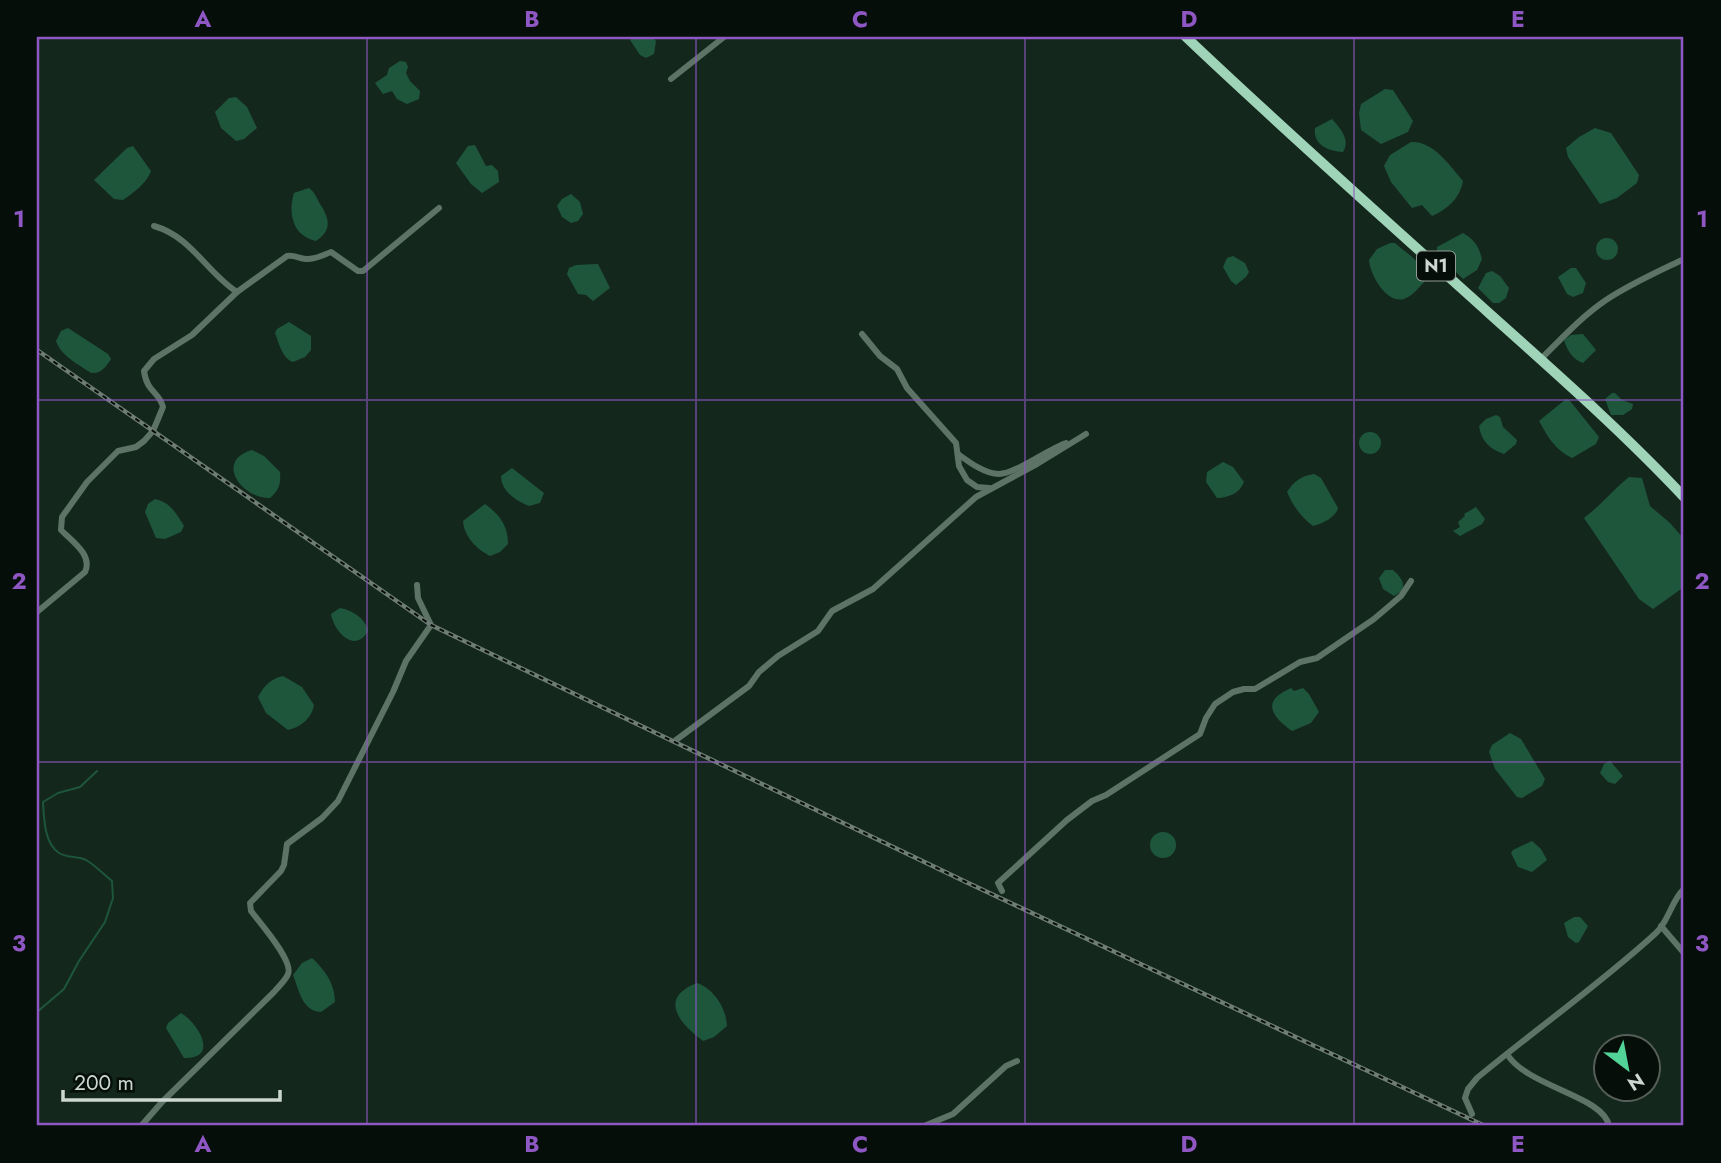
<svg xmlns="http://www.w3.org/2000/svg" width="1721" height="1163" font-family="Jost,sans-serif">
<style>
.water{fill:#1e563c}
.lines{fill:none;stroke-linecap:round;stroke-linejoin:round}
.stream{stroke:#1e563c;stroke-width:2}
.minor{stroke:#5c7366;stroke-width:6}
.trunk{stroke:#a0d4b8;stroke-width:10}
.rail-casing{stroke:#6d7c74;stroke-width:4.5}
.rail{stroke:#060e09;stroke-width:2;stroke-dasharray:5;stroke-linecap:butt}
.grid{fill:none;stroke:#8f57c4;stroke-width:2;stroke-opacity:0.55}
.labels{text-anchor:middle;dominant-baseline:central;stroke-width:5;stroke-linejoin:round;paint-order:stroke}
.shield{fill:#060e09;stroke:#919b95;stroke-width:2}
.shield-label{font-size:18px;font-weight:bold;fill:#ccd7d1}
.neatline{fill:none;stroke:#8f57c4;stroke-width:2.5}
.grid-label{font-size:23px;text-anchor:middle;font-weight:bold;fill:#8f57c4}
</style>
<rect width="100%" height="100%" fill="#14271d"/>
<g class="water">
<path d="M634 37H652L656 41 654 54 646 58 640 55 630 40Z"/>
<path d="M400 61 406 62 408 67 406 73 410 81 420 91 419 99 407 104 397 99 392 91 383 94 375 83 387 75 389 68Z"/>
<path d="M1385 89 1393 90 1413 121 1408 132 1381 144 1361 130 1359 113 1361 104Z"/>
<path d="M236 97 247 107 257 128 244 139 236 141 221 128 215 112 229 98Z"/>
<path d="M1332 119C1340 128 1351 140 1343 152 1328 151 1313 145 1315 128Z"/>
<path d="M1595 128 1611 133 1639 175 1637 183 1617 198 1600 204 1568 157 1566 148 1579 137Z"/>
<path d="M1411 142C1434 141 1449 165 1463 181 1460 198 1448 209 1432 216L1422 205 1412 208 1391 182 1384 166 1390 155Z"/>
<path d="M475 145 486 166 492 165 498 171 499 182 482 193 471 184 456 163 468 146Z"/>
<path d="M133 146 151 171C146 184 134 192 123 200L114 199 94 180 127 148Z"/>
<path d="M309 188C316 193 317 200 322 207 330 221 331 231 316 241 292 236 288 212 294 193Z"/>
<path d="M571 194 580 202 583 214 578 221 571 223 562 217 557 206 562 199Z"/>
<path d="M1463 233C1474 239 1479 247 1482 259L1477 270 1463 279 1437 253V247Z"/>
<circle cx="1607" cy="249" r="11"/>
<path d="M1390 243H1395C1407 254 1425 263 1426 280 1419 287 1413 296 1404 299 1386 304 1370 274 1369 260L1377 249Z"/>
<path d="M1233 256 1245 263 1249 272 1246 277 1236 285 1231 281 1223 267 1227 258Z"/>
<path d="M598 264 610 288 593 301 586 295 578 294 567 274 569 268 576 265Z"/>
<path d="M1571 268H1576L1586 283 1583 293 1573 297 1567 294 1558 277Z"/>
<path d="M1492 271 1500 276 1509 288 1506 298 1499 303H1493L1478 288 1486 273Z"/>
<path d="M289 322 311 336V350L305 357 293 362C282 358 279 343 275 333L277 329Z"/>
<path d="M68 328 108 354 111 359C106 367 101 374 91 373 78 364 61 356 56 341L61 331Z"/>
<path d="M1583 334 1596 350 1583 363C1573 360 1567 350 1564 340L1571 335Z"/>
<path d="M1612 393H1615L1622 400 1633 404 1632 409 1623 415H1611L1605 399Z"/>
<path d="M1566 399 1570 401 1599 437 1596 444 1572 458C1555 450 1548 437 1539 421Z"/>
<path d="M1496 415 1500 417 1503 427 1517 440 1516 444 1504 454C1490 449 1481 441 1479 426L1486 419Z"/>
<circle cx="1370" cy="443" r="11"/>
<path d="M252 450 264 456 280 472C281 484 279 490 270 498 242 499 214 461 252 450Z"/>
<path d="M1223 462 1233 467 1244 482C1240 493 1228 498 1217 498L1206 482 1207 472Z"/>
<path d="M512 468 544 493 540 503 529 506C516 501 501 491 501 476Z"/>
<path d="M1314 474 1321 478 1338 508C1336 517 1322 524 1313 526 1301 517 1293 506 1287 492 1294 481 1301 476 1314 474Z"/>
<path d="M1629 477 1642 478 1650 506 1670 523 1684 539V587L1653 609 1639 599 1584 518C1601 505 1612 491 1629 477Z"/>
<path d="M155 499C170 502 176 513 184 526L181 532 165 539 156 538 145 512 148 504Z"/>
<path d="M485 504C500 515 508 526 508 544L500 552 490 556C476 549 464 536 463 521Z"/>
<path d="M1476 507 1485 519 1482 524 1460 536 1453 531 1460 527 1458 522 1465 516 1464 514Z"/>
<path d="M1385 570H1393C1403 579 1409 588 1394 596L1383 589 1379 578Z"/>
<path d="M340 608C352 610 366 619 368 631 355 654 334 632 331 614Z"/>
<path d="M283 676 302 687 314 705C312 718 301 727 288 730L266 713 258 697C264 686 270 679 283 676Z"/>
<path d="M1291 688 1294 691 1303 688 1309 694 1319 712 1311 723 1292 731C1271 716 1261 701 1291 688Z"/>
<path d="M1510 733 1521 739 1545 779 1542 786 1522 798 1517 797 1495 769 1489 752 1492 745Z"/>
<path d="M1610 761 1623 776 1615 784 1608 782 1600 773 1604 764Z"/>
<circle cx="1163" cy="845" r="13"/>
<path d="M1532 841 1541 849 1547 860 1532 872 1518 867 1511 853 1513 850Z"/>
<path d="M1574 917H1580L1588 926 1579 942 1576 943 1568 937 1564 923Z"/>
<path d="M312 958C325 970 335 984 335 1002L321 1012C302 1011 299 990 293 975L302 963Z"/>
<path d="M697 983C714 989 726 1008 727 1026L714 1037 703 1041C679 1023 658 998 697 983Z"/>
<path d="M181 1013C198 1023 220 1059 184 1058L166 1028 168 1023Z"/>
</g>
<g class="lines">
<path class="stream" d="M37 1012 64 989 79 961 105 922 113 898 112 881C104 875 95 865 86 860 78 856 67 858 59 853 44 843 44 818 43 802L58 793 80 787 97 771"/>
<g class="minor">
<path d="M671 79 724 37"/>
<path d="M154 226C192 237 206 272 237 292L287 256C295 255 298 258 306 259 314 260 323 255 331 252L358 271H363L439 208"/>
<path d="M862 334 880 356 897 369 907 388 956 443 959 466 967 480 977 487 989 488"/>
<path d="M1540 360C1561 339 1581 317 1606 300 1630 284 1657 272 1684 259"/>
<path d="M958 454C969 462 985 474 999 474 1015 474 1048 449 1066 443"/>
<path d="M37 612 85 572C93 555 72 541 61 530L62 517 87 482 118 451 136 447 144 441 153 431 163 407C159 391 147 393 144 371L154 359 192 335 237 292"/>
<path d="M676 740 749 686 759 672 778 656 818 631 832 611 873 589 976 497 1037 464 1086 434"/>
<path d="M1002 891 998 883 1067 820 1092 801 1106 795 1200 734 1206 718 1215 704 1233 692 1244 689H1255L1300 662 1317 658 1374 619 1401 596 1411 581"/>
<path d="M1661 926 1684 953"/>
<path d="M1507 1054C1527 1087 1604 1096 1609 1126"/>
<path d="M1472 1114 1465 1098 1468 1089 1477 1078C1536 1029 1599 985 1656 933 1669 921 1671 901 1684 889"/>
<path d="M141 1126 162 1102 274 992C278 987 286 980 288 974 294 961 260 923 251 911L250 903 281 871 284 865 287 844 322 818 338 801 393 692 406 661 431 625 418 598 417 585"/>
<path d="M924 1126 953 1114 1006 1066 1017 1061"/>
</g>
<path class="trunk" d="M1186 37C1286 132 1389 223 1491 315 1557 374 1624 433 1684 497"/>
<defs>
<path id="rail" d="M37 350 431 625 966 882 1485 1126"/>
</defs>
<use href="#rail" class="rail-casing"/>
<use href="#rail" class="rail"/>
</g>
<path class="grid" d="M367 37V1126M696 37V1126M1025 37V1126M1354 37V1126M37 400H1684M37 762H1684"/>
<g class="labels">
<rect class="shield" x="1417" y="251.5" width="38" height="29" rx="5"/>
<g class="shield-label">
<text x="1436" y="266">N1</text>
</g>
</g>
<rect width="1721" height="1163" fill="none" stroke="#060e09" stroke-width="77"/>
<g transform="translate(1627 1068) rotate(148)"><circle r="33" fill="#060e09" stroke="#555e59" stroke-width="2"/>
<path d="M0-5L12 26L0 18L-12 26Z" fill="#52d397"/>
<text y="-10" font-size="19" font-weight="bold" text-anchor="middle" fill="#ccd7d1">N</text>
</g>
<path d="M63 1090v10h217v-10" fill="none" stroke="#ccd7d1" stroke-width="3.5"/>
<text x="74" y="1090" font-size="21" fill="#ccd7d1" stroke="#060e09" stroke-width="5" paint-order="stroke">200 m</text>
<rect x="38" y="38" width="1644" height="1086" class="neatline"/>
<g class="grid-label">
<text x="203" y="27">A</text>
<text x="532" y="27">B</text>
<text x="860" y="27">C</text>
<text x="1189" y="27">D</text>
<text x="1518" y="27">E</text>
<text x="19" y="227">1</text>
<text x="1702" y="227">1</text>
<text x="19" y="589">2</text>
<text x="1702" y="589">2</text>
<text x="19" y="951">3</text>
<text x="1702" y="951">3</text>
<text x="203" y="1152">A</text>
<text x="532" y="1152">B</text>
<text x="860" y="1152">C</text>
<text x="1189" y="1152">D</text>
<text x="1518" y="1152">E</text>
</g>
</svg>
